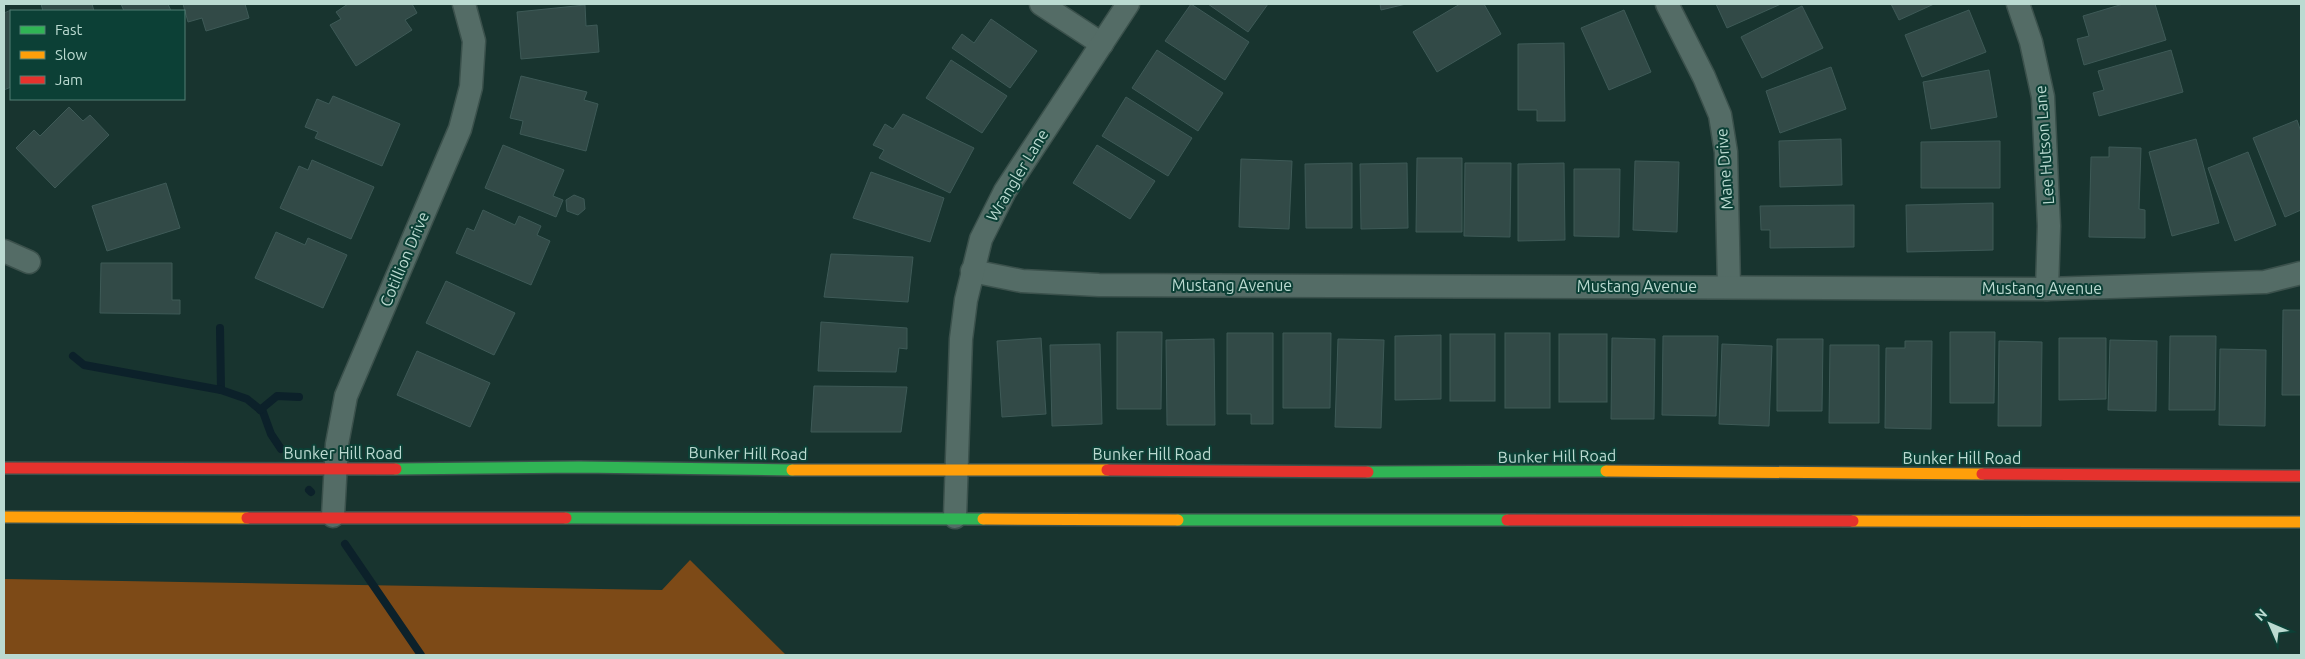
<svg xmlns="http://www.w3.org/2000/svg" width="2305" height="659" font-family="Ubuntu,sans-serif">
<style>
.green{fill:#7d4a17}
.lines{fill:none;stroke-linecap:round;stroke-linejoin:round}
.stream{stroke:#0c212a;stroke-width:8}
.building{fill:#324a47;stroke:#3e5a57}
.street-casing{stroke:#3b514c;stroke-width:25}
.fast-casing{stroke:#3b514c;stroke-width:14}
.slow-casing{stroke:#3b514c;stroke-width:14}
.jam-casing{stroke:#3b514c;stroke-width:14}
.street{stroke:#546c66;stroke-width:22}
.fast{stroke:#30b455;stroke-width:11}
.slow{stroke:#ff9f0a;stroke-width:11}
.jam{stroke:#e5322d;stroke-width:11}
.labels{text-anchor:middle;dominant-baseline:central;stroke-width:4;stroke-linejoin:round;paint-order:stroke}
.street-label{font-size:16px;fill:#bbdad1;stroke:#0c4036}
</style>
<rect width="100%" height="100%" fill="#18342f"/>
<path class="green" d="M690 560 786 655H4V579L662 590Z"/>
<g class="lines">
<g class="stream">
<path d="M220 328 221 390"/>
<path d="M73 356 84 365 221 390 247 399 263 412 271 434 281 449"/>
<path d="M260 410 277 396 299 397"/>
<path d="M309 490 311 492"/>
<path d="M345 544 421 655"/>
</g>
</g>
<g class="building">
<path d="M41 4H92L94 11H43Z"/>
<path d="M121 4H168L171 11H124Z"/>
<path d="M183 4H245L249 18 206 31 202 18 188 22Z"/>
<path d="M348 4H412L417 13 405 20 412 30 356 66 330 25 341 19 336 12Z"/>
<path d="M1191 4 1249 42 1225 80 1165 41Z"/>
<path d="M1208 4H1268L1248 32Z"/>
<path d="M1380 4H1406L1381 10Z"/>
<path d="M1460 4H1484L1501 34 1437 72 1413 32Z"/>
<path d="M1716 4H1781L1727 28Z"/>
<path d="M1891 4H1934L1899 20Z"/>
<path d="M2123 4H2155L2166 40 2084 65 2077 39 2089 36 2083 16Z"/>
<path d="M585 5 586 26 597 25 599 52 521 59 517 12Z"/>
<path d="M1802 6 1823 48 1762 78 1741 37Z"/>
<path d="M11 10V87L4 90V13Z"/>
<path d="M1624 10 1651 72 1609 90 1581 28Z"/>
<path d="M1969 10 1986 52 1922 77 1905 35Z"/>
<path d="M991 19 1037 51 1010 88 952 48 962 34 974 43Z"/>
<path d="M1564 43 1565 121H1537V110H1518V44Z"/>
<path d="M1157 50 1223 93 1198 131 1132 88Z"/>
<path d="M2171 50 2183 92 2099 116 2093 93 2104 90 2098 71Z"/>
<path d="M951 60 1007 96 982 133 926 98Z"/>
<path d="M1831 67 1846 109 1780 133 1766 91Z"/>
<path d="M1989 70 1997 117 1931 129 1923 82Z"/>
<path d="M521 76 587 92 584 100 598 104 586 151 520 134 523 121 510 118Z"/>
<path d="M333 96 400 124 382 166 315 138 318 132 305 127 317 99 329 104Z"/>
<path d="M1126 97 1192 138 1168 176 1102 136Z"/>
<path d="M69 107 83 121 90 115 109 135 55 188 16 148 34 130 40 136Z"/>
<path d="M903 114 974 148 950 193 879 158 884 150 873 145 885 124 893 129Z"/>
<path d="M2297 120 2301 132V210L2285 217 2253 138Z"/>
<path d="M1841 139 1842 185 1780 187 1779 141Z"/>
<path d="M2196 139 2219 223 2172 236 2149 152Z"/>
<path d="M2000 141V188H1921V142Z"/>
<path d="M503 145 564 170 553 196 563 200 556 217 485 188Z"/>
<path d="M1097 145 1155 181 1130 219 1073 183Z"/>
<path d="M2109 147 2141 148 2139 209 2145 210V238L2089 237 2091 157H2109Z"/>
<path d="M2248 152 2276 225 2235 241 2208 168Z"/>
<path d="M1417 158H1462V232H1416Z"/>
<path d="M1241 159 1292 161 1289 229 1239 227Z"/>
<path d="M312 160 374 187 351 239 280 208 299 166 308 170Z"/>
<path d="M1635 161 1679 162 1677 232 1633 230Z"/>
<path d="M1352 163V228H1306L1305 164Z"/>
<path d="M1407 163 1408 228 1361 229 1360 164Z"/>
<path d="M1465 163H1511L1510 237 1464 236Z"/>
<path d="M1564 163 1565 240 1518 241V164Z"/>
<path d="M1574 169H1620L1619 237 1574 236Z"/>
<path d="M871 172 944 198 930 242 853 218Z"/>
<path d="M166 183 180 228 107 251 92 206Z"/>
<path d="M574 195 584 199 585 209 578 215 567 211 566 200Z"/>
<path d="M1993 203V250L1907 252 1906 205Z"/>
<path d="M1854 205V247L1770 248V230H1761L1760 206Z"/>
<path d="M483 210 515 225 519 216 541 226 537 235 550 241 531 285 456 253 467 228 474 231Z"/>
<path d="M276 232 305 245 308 238 347 255 323 308 255 278Z"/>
<path d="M831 254 913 257 908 302 824 297Z"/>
<path d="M101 263H172V300H180V314L100 313Z"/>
<path d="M446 281 515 313 494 355 426 323Z"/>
<path d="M2283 310H2301V395H2282Z"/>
<path d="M821 322 907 328V349L899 348 896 372 818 371Z"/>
<path d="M1117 332H1162L1161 409H1117Z"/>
<path d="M1950 332H1995L1994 403H1950Z"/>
<path d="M1227 333H1273V424H1251V414H1227Z"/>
<path d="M1283 333H1331L1330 408H1283Z"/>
<rect x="1505" y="333" width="45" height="75"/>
<rect x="1450" y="334" width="45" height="67"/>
<rect x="1559" y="334" width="48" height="68"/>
<path d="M1441 335V399L1395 400V336Z"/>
<path d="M1663 336H1718L1716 416 1662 415Z"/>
<path d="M2170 336H2216L2215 410H2169Z"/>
<path d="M1041 338 1046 414 1002 417 997 341Z"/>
<path d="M1612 338 1655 339 1654 419H1611Z"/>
<path d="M2059 338H2106V399L2059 400Z"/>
<path d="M1214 339 1215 425H1167L1166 340Z"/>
<path d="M1338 339 1384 340 1381 428 1335 427Z"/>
<path d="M1777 339H1823L1822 411H1777Z"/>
<path d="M2110 340 2157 341 2156 411 2108 410Z"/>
<path d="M1905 341H1932L1931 429 1885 428 1886 348H1905Z"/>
<path d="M1999 341 2042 342 2041 426H1998Z"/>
<path d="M1100 344 1102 424 1052 426 1050 345Z"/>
<path d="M1722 344 1772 346 1769 426 1719 424Z"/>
<path d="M1830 345H1879V423H1829Z"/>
<path d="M2220 349 2266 350 2265 426 2219 425Z"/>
<path d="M417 351 490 383 470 427 397 395Z"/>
<path d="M814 386 907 387 901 432H811Z"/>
</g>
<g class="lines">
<defs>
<g id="street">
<path d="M1041 4 1102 44"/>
<path d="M1667 4 1704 77 1720 115 1726 152 1729 287"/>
<path d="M2018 4 2031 42 2043 97 2049 226 2047 289"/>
<path d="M4 251 29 262"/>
<path d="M972 271 1022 281 1099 285 2047 289 2265 282 2301 273"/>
<path d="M333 516 337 444 346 396 460 129 471 87 474 41 464 4"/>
<path d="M955 517 961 339 966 300 981 239 1005 191 1128 4"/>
</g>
<g id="fast">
<path d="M396 469 579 467 792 470"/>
<path d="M1368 472 1606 471"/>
<path d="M566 518 983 519"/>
<path d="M1178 520H1507"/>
</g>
<g id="slow">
<path d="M792 470H1107"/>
<path d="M1606 471 1982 474"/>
<path d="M4 517 247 518"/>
<path d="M983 519 1178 520"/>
<path d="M1853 521 2301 522"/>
</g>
<g id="jam">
<path d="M4 468 396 469"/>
<path d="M1107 470 1368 472"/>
<path d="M1982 474 2301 476"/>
<path d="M247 518H566"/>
<path d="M1507 520 1853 521"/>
</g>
</defs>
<use href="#street" class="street-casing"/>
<use href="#fast" class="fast-casing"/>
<use href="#slow" class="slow-casing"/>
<use href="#jam" class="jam-casing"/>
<use href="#street" class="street"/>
<use href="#fast" class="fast"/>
<use href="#slow" class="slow"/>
<use href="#jam" class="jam"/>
</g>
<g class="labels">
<g class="street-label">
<text transform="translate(2044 145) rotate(-94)">Lee Hutson Lane</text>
<text transform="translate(1724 169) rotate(-94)">Mane Drive</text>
<text transform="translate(1017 175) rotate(-59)">Wrangler Lane</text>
<text transform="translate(404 259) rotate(-67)">Cotillion Drive</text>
<text x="1232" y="285">Mustang Avenue</text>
<text x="1637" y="286">Mustang Avenue</text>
<text x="2042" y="288">Mustang Avenue</text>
<text x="343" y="453">Bunker Hill Road</text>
<text transform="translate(748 453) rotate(1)">Bunker Hill Road</text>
<text x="1152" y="454">Bunker Hill Road</text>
<text transform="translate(1557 456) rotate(-1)">Bunker Hill Road</text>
<text x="1962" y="458">Bunker Hill Road</text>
</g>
</g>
<rect width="2305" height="659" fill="none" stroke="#bbdad1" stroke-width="10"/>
<rect x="10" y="10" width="175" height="90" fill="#0c4036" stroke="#527e74"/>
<rect x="20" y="26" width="25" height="8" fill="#30b455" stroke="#527e74"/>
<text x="55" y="35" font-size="15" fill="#bbdad1">Fast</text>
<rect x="20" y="51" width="25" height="8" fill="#ff9f0a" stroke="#527e74"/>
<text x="55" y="60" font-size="15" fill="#bbdad1">Slow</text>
<rect x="20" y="76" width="25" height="8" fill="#e5322d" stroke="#527e74"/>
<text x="55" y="85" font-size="15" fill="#bbdad1">Jam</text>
<g transform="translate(2270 624) rotate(315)" stroke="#0c4036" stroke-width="4" paint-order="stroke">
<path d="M0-4L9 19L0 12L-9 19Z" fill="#bbdad1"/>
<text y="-8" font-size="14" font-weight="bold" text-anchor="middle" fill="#bbdad1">N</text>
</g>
</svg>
